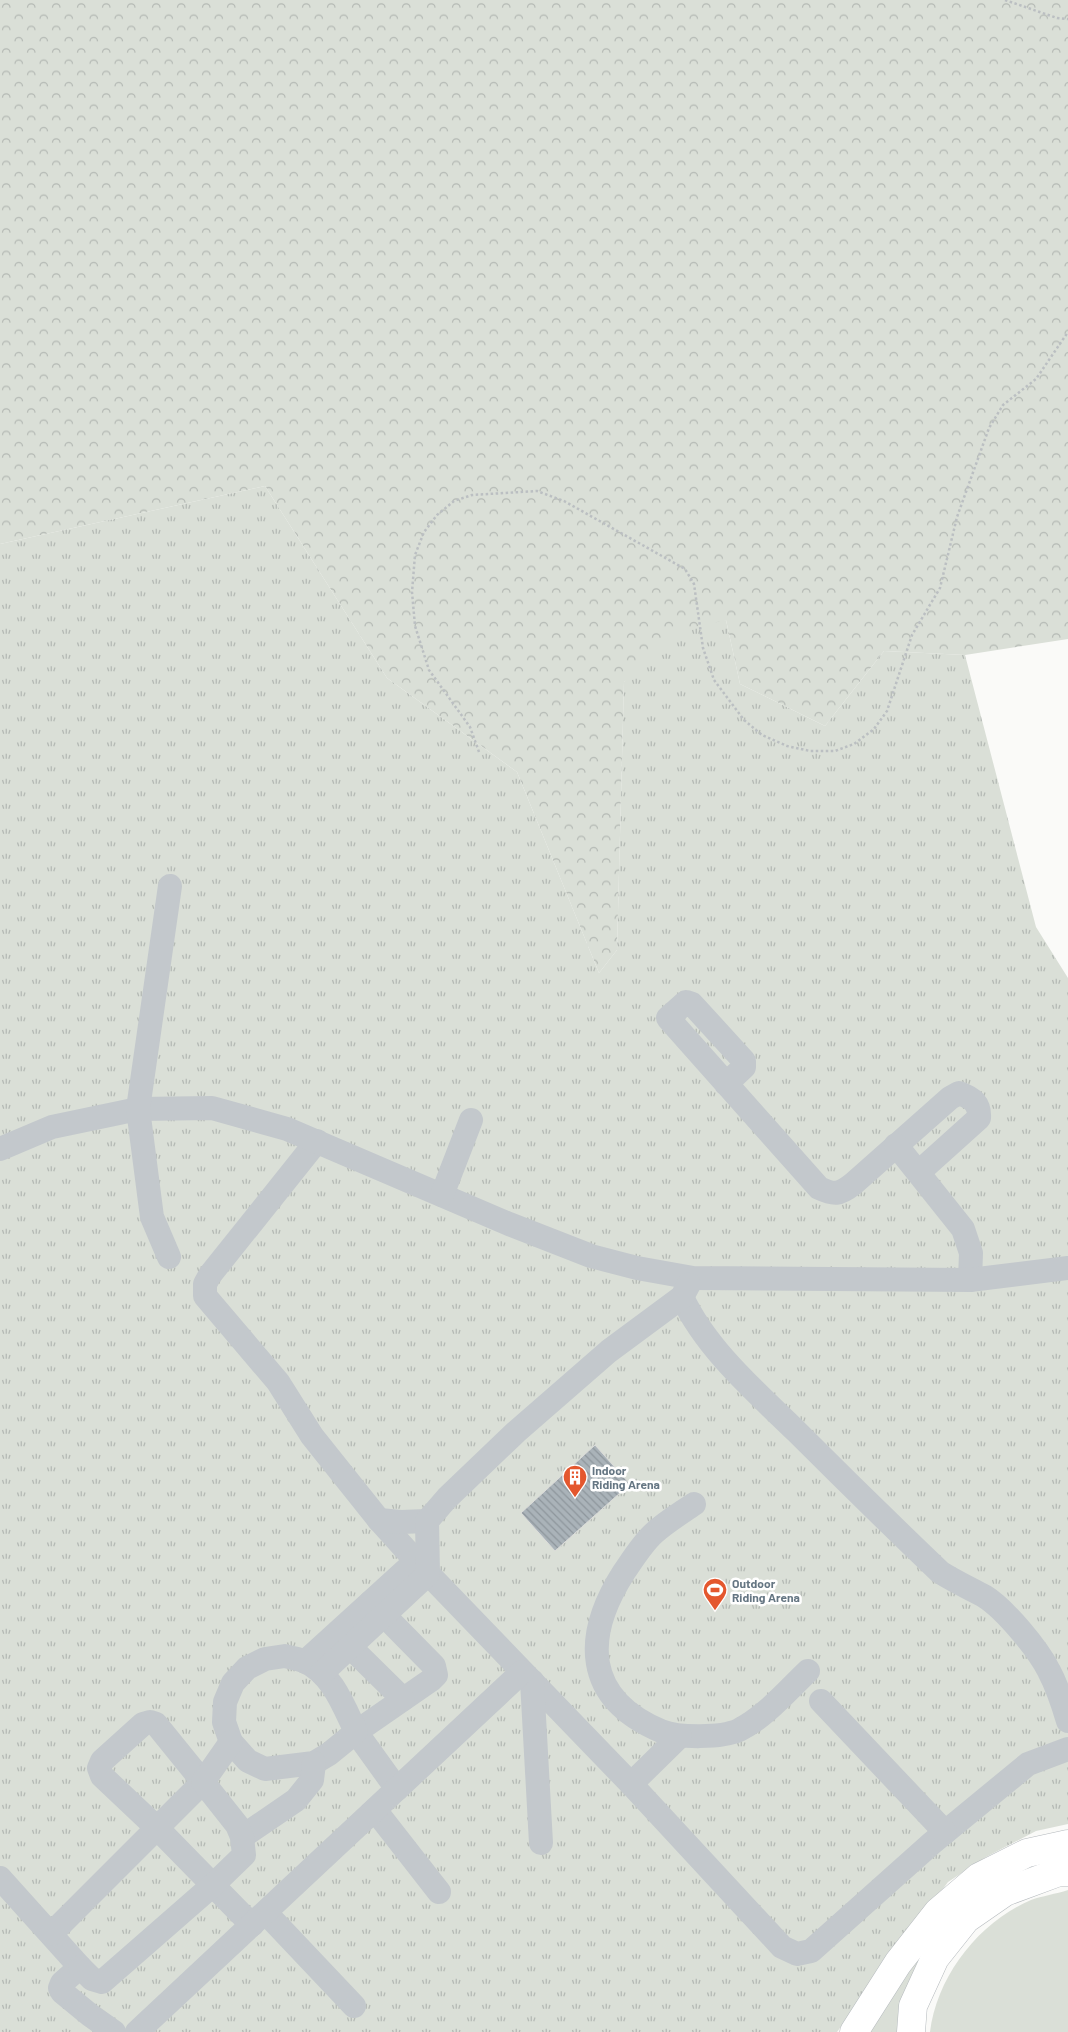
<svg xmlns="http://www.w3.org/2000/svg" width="1068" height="2032" font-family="Barlow,sans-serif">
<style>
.grass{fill:#dadfd7}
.forest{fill:url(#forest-crowns)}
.park{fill:url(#park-tufts)}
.building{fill:url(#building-back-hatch);stroke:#dcdcda}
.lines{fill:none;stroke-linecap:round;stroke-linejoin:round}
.highway-casing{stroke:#b4b9bd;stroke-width:29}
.path{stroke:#bbbfc2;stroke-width:2.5;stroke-dasharray:2.5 2.5;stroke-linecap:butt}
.minor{stroke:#c3c8cc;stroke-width:24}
.highway{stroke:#fff;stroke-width:28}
.labels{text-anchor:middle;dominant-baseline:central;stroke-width:5;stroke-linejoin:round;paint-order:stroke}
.poi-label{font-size:12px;font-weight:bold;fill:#657683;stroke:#fff;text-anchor:start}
</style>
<defs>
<pattern id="forest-crowns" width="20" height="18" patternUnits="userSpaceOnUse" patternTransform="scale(1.25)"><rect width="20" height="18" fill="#dadfd7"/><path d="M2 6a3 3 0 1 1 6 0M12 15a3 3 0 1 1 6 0" fill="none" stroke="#b4b9b4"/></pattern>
<pattern id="park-tufts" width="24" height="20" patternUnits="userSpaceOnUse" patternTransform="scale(1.25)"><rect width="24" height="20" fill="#dadfd7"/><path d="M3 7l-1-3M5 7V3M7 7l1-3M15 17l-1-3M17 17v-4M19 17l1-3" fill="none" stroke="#b4b9b4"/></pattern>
<pattern id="building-back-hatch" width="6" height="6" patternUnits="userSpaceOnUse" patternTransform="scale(1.25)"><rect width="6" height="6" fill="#aab3b9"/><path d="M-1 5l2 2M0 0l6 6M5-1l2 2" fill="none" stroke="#8e969c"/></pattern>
</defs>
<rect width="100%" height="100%" fill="#fafaf8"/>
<g class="grass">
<path d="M1068 1890V2032H930C937 1976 979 1922 1031 1900 1042 1896 1056 1894 1068 1890Z"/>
<path d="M917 1953 923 1958 904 1995 897 2032H869Z"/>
</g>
<path class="forest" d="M0 0H1068V639L965 655 884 651 825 726 740 684 726 620 624 682 617 950 599 973 517 772 387 678 265 486 0 544Z"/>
<path class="park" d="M265 486 387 678 517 772 599 973 617 950 624 682 677 631 726 620 740 684 825 726 884 651 965 655 1036 927 1068 978V1824L1036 1831 986 1857 948 1882 837 2032H0V544Z"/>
<path class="building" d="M595 1445 630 1484 555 1551 521 1513Z"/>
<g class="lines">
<defs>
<g id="highway">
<path d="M854 2032 898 1963 938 1912 979 1877 1027 1853 1068 1844"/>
<path d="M911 2032 913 2006 935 1958 966 1919 1005 1892 1059 1872H1068"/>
</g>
</defs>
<use href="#highway" class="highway-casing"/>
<g class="path">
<path d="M1005 0 1057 18 1068 19"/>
<path d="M479 752 470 727 429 670 415 626 412 592 415 555 424 532 437 515 454 501 472 495 537 491 564 501 685 569 694 584 703 648 714 680 744 720 762 735 787 746 810 751H835L854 744 874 729 887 711 912 635 940 588 957 517 989 428 1003 405 1036 379 1068 332"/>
</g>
<g class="minor">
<path d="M726 1084 744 1067V1061L692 1004 686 1002 668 1018 819 1188C834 1195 839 1195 853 1184L950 1098 959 1093C973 1098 980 1104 979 1118L919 1172"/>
<path d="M317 1141 210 1275 205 1284V1296L278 1382 312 1436 379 1520 416 1561 631 1784 782 1947 797 1954 811 1951 932 1843 1028 1764 1068 1749"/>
<path d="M896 1145 963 1229 971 1253 970 1280"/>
<path d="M0 1149 52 1127 138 1109 212 1108 287 1129 509 1224 591 1256 637 1268 693 1278 970 1280 1068 1268"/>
<path d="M442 1195 471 1120"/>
<path d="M169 1257 152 1217 138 1109 170 886"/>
<path d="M682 1297C706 1349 756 1392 797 1432 844 1479 892 1526 940 1572 954 1581 969 1588 984 1596 1005 1609 1038 1649 1049 1671 1057 1686 1063 1704 1068 1721"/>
<path d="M694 1504C681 1513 666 1522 654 1533 642 1544 633 1559 624 1572 583 1636 583 1698 661 1731 678 1738 722 1738 739 1730 765 1717 787 1691 808 1671"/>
<path d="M379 1520 401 1522 427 1521"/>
<path d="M371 1602 434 1666 436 1675 431 1680 356 1732 397 1789"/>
<path d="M339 1636 403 1699"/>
<path d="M285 1656C292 1658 298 1659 304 1661 332 1673 344 1707 356 1732L329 1754 314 1763 265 1769 248 1761 231 1742 224 1722 225 1702 233 1683 247 1668 265 1659Z"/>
<path d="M305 1662 416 1561"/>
<path d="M322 1673 428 1574 427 1521 447 1498 516 1432 609 1351 682 1297 689 1284"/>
<path d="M532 1681 541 1843"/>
<path d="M821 1701 945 1832"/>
<path d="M631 1784 680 1736"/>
<path d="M375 1810 439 1892"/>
<path d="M242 1837 296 1800 312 1780 314 1763"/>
<path d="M0 1878 80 1967 62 1983 60 1988 62 1992 90 2015 114 2032"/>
<path d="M266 1913 354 2006"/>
<path d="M51 1934 203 1782 156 1724 150 1722 143 1724 102 1761 99 1768 102 1776 157 1828 252 1925"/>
<path d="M80 1967 92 1979 102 1982 213 1885 244 1855 242 1837 237 1825 203 1782 231 1742"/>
<path d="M137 2032 522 1672"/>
</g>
<use href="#highway" class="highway"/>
</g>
<defs>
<symbol id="building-pin" viewBox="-11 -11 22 30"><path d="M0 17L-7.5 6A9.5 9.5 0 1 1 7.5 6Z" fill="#e4572e" stroke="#fff"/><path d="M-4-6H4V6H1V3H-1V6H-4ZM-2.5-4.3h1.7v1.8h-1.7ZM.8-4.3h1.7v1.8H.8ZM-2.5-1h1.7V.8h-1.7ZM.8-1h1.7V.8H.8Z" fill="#fff"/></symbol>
<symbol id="stadium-pin" viewBox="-11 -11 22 30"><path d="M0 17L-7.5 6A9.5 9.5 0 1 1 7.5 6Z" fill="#e4572e" stroke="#fff"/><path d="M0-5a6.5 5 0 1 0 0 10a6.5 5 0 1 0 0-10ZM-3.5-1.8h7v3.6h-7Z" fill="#fff"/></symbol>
</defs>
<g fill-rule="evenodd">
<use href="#building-pin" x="561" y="1463" width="28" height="38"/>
<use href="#stadium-pin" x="701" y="1576" width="28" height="38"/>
</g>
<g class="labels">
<g class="poi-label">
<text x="592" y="1470">Indoor<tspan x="592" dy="14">Riding Arena</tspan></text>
<text x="732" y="1583">Outdoor<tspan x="732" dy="14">Riding Arena</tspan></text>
</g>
</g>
</svg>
